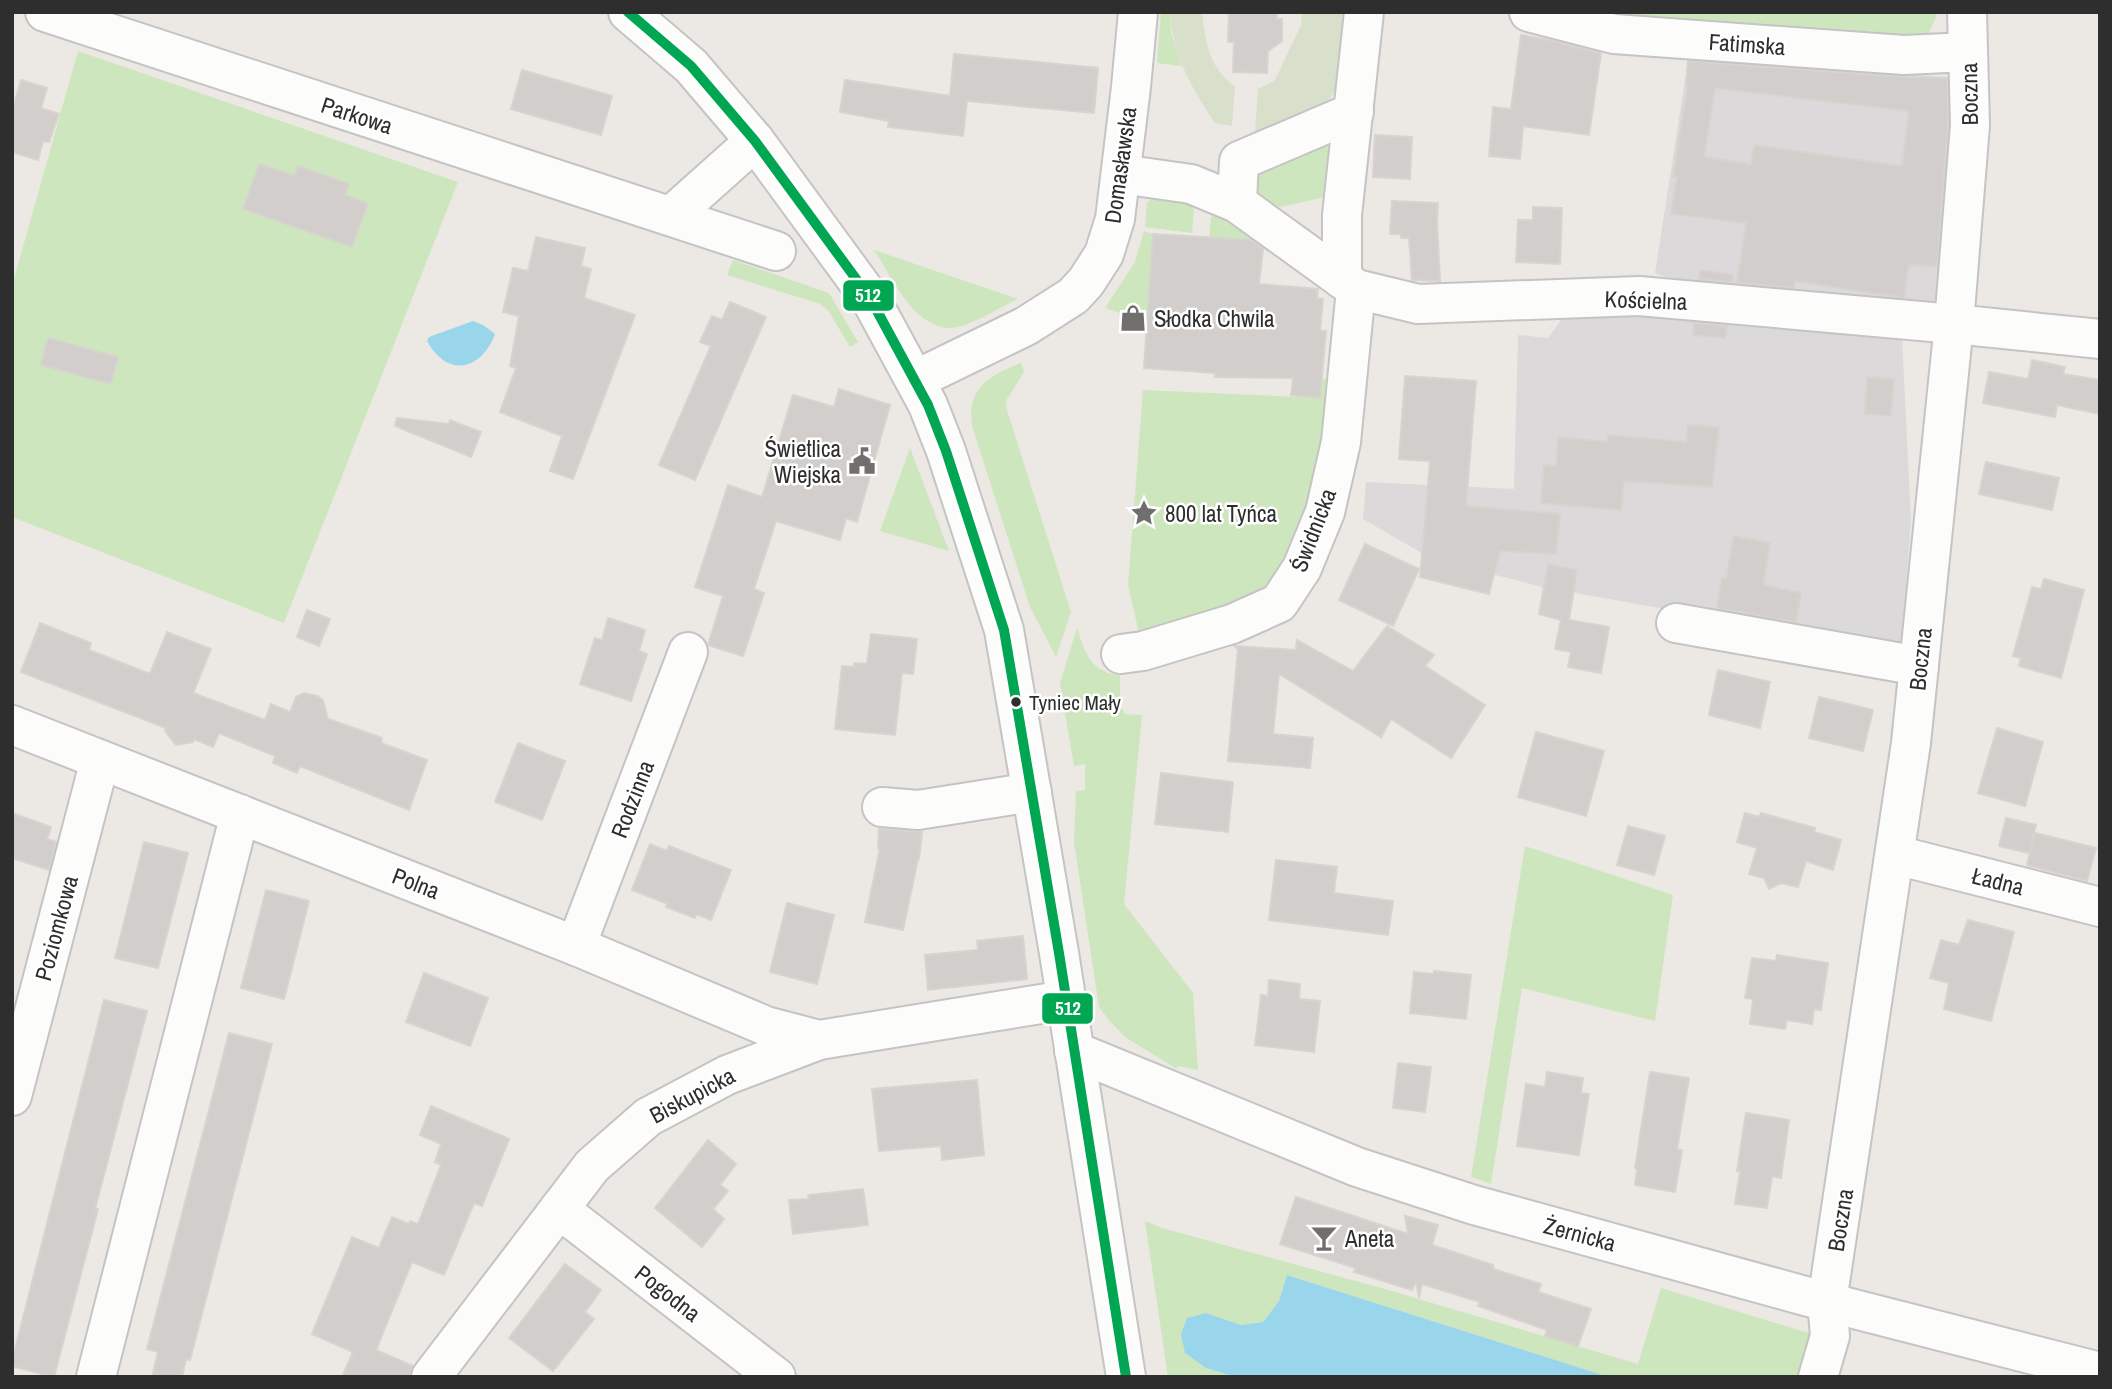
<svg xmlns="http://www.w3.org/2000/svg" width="2112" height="1389" font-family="'Archivo Narrow',sans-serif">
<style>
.industrial{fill:#dcd9db}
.green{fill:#cee6be}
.cemetery{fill:#d8e0cc}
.water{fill:#99d6ec}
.building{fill:#d1cecb;stroke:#d7d4d0;stroke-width:2;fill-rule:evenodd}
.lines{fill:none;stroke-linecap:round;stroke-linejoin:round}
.minor-casing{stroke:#c5c4c5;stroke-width:42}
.minor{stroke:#fcfcfb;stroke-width:38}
.bus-1-casing{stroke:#fff;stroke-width:16}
.bus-1{stroke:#00a651;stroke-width:10}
.bus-dot{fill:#2e2e2e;stroke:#fff;stroke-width:2.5}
.labels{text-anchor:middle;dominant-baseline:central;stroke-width:5;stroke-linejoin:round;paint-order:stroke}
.bus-label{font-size:21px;fill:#2e2e2e;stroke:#fff;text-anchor:start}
.street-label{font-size:23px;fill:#2e2e2e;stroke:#fff}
.poi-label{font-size:23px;fill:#2e2e2e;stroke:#fff;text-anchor:start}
.line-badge{stroke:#fff;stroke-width:2.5}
.badge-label{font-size:19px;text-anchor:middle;font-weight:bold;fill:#fff}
</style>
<rect width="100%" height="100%" fill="#ece8e4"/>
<g class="industrial">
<path d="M1690 48 1957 79 1943 301 1923 314 1689 286 1655 273Z"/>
<path d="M1564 316 1697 317 1902 336 1911 521 1901 651 1542 587 1430 558 1363 519 1366 482 1514 489 1518 335 1548 338Z"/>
</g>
<g class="green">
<path d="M1161 12H1170L1171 33 1182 66 1157 63Z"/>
<path d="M1595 12H1938L1926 40 1619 18Z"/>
<path d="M78 51 458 182 284 623 12 517V286Z"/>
<path d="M1314 145 1329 147 1344 159 1330 196 1280 207 1257 195 1249 182 1254 165Z"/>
<path d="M1166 196 1190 205 1194 209 1192 233 1145 227 1147 203 1152 198Z"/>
<path d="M1215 214 1269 241 1209 238 1211 217Z"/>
<path d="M1144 231 1153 234 1147 322 1105 308 1135 262Z"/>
<path d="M874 250 1018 299C1002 306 974 324 958 327 917 336 892 277 874 250Z"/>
<path d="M733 260 829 293 858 342 850 347 828 310 820 304 727 275Z"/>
<path d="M1021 363 1024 371 1023 374 1007 399 1006 407 1071 612 1056 657 1030 607 972 426C967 387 988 376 1021 363Z"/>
<path d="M1321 378 1341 383 1329 464 1277 585 1141 642 1128 585 1143 390 1320 398Z"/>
<path d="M910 448 949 551 880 531Z"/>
<path d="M1077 628C1085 653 1091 673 1120 675V705L1125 714 1142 715 1124 904 1193 993 1198 1070 1178 1066 1177 1069 1125 1037 1108 1019 1099 1007 1074 842 1076 791 1085 790V764L1074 766 1060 683Z"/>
<path d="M1525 846 1673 895 1655 1021 1522 988 1491 1184 1471 1177Z"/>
<path d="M1145 1221 1162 1228 1385 1289 1638 1364 1661 1288 1812 1334 1805 1377H1609L1287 1275 1279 1301 1263 1322 1241 1325 1206 1313V1368L1235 1377H1168Z"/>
</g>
<g class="cemetery">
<path d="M1170 12H1202C1206 44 1208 66 1235 87L1232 126 1215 123C1192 88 1172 55 1170 12Z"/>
<path d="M1302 12H1343L1350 32 1348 67 1323 111 1281 132 1255 131 1258 89 1275 80 1301 25Z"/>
</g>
<g class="water">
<path d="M473 321 483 325 495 334C481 371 447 378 427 341L429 337Z"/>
<path d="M1287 1275 1609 1377H1235L1206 1368 1185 1353 1181 1334 1187 1318 1206 1313 1241 1325 1263 1322 1279 1301Z"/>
</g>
<g class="building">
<path d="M1229 12H1277V19H1282V41L1268 51 1267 73 1233 72 1234 42H1228Z"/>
<path d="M1521 35 1545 39 1601 53 1589 135 1523 126 1520 159 1489 156 1493 107 1511 109Z"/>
<path d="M954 54 1098 68 1094 113 967 101 963 136 888 127 889 121 840 112 845 80 950 96Z"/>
<path d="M1688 61 1902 77 1947 78 1948 124 1937 266 1909 265 1904 298 1795 281 1794 288 1737 283 1746 223 1671 214 1677 177H1673L1688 84H1686ZM1715 88 1909 111 1902 166 1754 145 1751 164 1704 157Z"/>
<path d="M522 70 612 96 601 135 511 109Z"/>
<path d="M21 80 47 88 41 108 59 114 49 142 43 141 38 160 12 152V112Z"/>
<path d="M1375 135 1412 137 1410 179 1373 177Z"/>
<path d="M259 164 295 176 298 166 349 184 345 195 368 203 352 247 243 209Z"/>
<path d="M1392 201 1438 203 1437 222 1440 281 1412 280 1409 238H1401V234H1390Z"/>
<path d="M1533 207 1562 208 1560 264 1516 262 1518 220H1533Z"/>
<path d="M1153 234 1251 240 1263 249 1259 284 1318 289 1317 298 1323 299 1320 331H1326L1320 398 1291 395 1293 378 1215 377V373L1144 368Z"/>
<path d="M536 237 585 248 581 266 591 269 584 298 635 315 573 479 550 471 562 436 500 412 516 368 510 366 519 316 503 312 513 268 528 271Z"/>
<path d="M1701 270 1733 275 1732 282 1699 279Z"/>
<path d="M730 302 766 317 695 480 659 465 711 346 700 342 712 316 722 320Z"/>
<path d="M1694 323 1727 326 1725 338 1693 335Z"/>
<path d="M48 338 118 357 111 384 41 365Z"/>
<path d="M2032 360 2065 367 2063 374 2100 380V414L2057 405 2055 417 1983 403 1989 372 2028 379Z"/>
<path d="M1405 376 1476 381 1466 506 1560 514 1556 554 1500 551 1489 594 1420 577 1430 461 1399 459Z"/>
<path d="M1867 377 1894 379 1891 416 1865 414Z"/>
<path d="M839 389 890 405 857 522 846 518 840 540 776 521 754 589 764 593 743 656 708 645 723 596 695 587 728 485 762 497 793 395 834 407Z"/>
<path d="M397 418 449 424 450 420 481 432 471 457 395 426Z"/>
<path d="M1688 425 1719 427 1712 487 1624 481 1621 510 1541 503 1544 465 1556 466 1558 437 1608 442V435L1686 442Z"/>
<path d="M1986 462 2059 478 2052 510 1979 494Z"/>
<path d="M1734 536 1770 543 1763 585 1801 593 1796 622 1717 608 1722 578 1726 579Z"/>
<path d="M1365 544 1419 569 1393 626 1339 600Z"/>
<path d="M1548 564 1577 570 1569 620 1609 627 1601 673 1568 667 1571 652 1555 649 1561 620 1539 614Z"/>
<path d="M2044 579 2084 590 2061 678 2019 666 2021 658 2013 656 2032 587 2041 589Z"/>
<path d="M307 610 330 619 319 646 297 637Z"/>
<path d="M608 618 645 630 639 651 647 654 631 701 580 684 595 638 602 640Z"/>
<path d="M40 623 91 643 89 650 150 674 167 632 211 649 193 693 265 720 271 704 290 712 296 697 304 693 317 696 323 700 328 719 382 738 381 743 427 760 409 810 300 766 297 773 273 763 275 756 219 733 213 747 194 739 193 742 176 745 165 731 166 728 21 672Z"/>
<path d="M1387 626 1434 655 1425 666 1485 705 1451 758 1391 719 1381 737 1279 674 1273 734 1313 738 1310 768 1228 761 1238 649 1234 646 1296 650 1297 640 1353 671Z"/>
<path d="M871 634 917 639 913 674 902 673 895 735 835 729 842 666 854 667V663L867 664Z"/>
<path d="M1718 670 1770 682 1760 728 1709 715Z"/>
<path d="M1819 697 1873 710 1863 751 1809 738Z"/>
<path d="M1997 728 2043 742 2025 806 1978 793Z"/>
<path d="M1536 732 1604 751 1586 816 1518 797Z"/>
<path d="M518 743 565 761 542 820 495 802Z"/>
<path d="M1161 773 1233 782 1228 832 1155 824Z"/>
<path d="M12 813 51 827 47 839 56 842 49 870 12 858Z"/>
<path d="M1745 813 1759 817 1761 813 1815 828 1814 832 1841 840 1833 870 1806 861 1798 887 1781 883 1769 889 1764 878 1749 874 1757 848 1737 842Z"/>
<path d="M2006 818 2036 825 2029 853 1999 846Z"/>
<path d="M1628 826 1665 836 1654 875 1617 865Z"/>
<path d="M879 829 922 832 919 859H918L903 930 865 922 880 848H878Z"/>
<path d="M2035 833 2096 848 2087 881 2027 865Z"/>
<path d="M144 842 188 853 158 968 115 958Z"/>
<path d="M650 844 667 851 669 846 731 870 711 920 696 914 695 918 666 907 668 904 632 890Z"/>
<path d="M1276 860 1337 867 1334 893 1393 901 1388 935 1269 920Z"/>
<path d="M266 890 309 901 284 999 241 988Z"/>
<path d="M787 903 834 915 817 984 770 972Z"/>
<path d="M1968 920 2014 932 1991 1021 1944 1009 1949 983 1930 978 1941 940 1959 945Z"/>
<path d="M1023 936 1027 979 928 990 925 955 978 950 977 941Z"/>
<path d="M1777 955 1828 963 1821 1010 1814 1009 1812 1024 1787 1020 1785 1029 1750 1024 1753 999 1745 998 1752 958 1776 961Z"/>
<path d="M1434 971 1471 975 1466 1019 1410 1013 1414 972 1434 974Z"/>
<path d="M424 973 488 998 470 1046 406 1022Z"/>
<path d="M1269 980 1300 984 1299 999 1320 1001 1314 1052 1255 1045 1261 995 1268 996Z"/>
<path d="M104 1000 147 1011 95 1209H98L54 1377H52L12 1366V1361Z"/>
<path d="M229 1033 272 1044 190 1360 186 1359 182 1377H152L158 1352 147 1349Z"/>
<path d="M1398 1063 1431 1067 1425 1112 1393 1108Z"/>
<path d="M1547 1072 1583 1078 1581 1093 1589 1094 1579 1155 1517 1146 1526 1084 1545 1087Z"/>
<path d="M1650 1072 1689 1078 1677 1149 1682 1150 1675 1192 1635 1185 1637 1169 1635 1168Z"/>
<path d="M977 1080 984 1155 942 1160 941 1146 879 1151 872 1089Z"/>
<path d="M431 1106 509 1139 482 1206 474 1203 444 1275 412 1262 393 1308 376 1350 413 1366 410 1377H342L353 1352 312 1334 352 1237 379 1248 392 1217 409 1224 410 1221 418 1224 441 1165 435 1162 441 1144 420 1135Z"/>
<path d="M1746 1113 1789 1120 1781 1178 1772 1176 1767 1208 1735 1204 1740 1171H1737Z"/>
<path d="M708 1140 736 1164 720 1185 728 1191 713 1209 724 1219 702 1247 655 1208Z"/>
<path d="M863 1189 868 1225 793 1234 789 1200 809 1199 808 1195Z"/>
<path d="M1296 1197 1408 1234 1405 1216 1438 1225 1432 1245 1493 1265V1269L1541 1284 1538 1292 1591 1309 1578 1346 1545 1336 1547 1330 1478 1306 1480 1302 1422 1284 1419 1298 1416 1282 1412 1290 1354 1272 1356 1268 1280 1244Z"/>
<path d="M565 1264 601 1290 585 1312 594 1319 553 1371 509 1338Z"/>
</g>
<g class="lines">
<defs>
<g id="minor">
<path d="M45 12 776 251"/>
<path d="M628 12 691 66 755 141 870 298 928 405 946 451 1004 630 1059 953 1126 1377"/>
<path d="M1529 12 1614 34 1904 55 1968 52"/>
<path d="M1121 174 1191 184 1237 203 1356 289 1418 304 1639 296 1954 324 2100 339"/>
<path d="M1237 203 1239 161 1354 112"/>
<path d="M671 216 755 141"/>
<path d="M1342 279V215L1364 12"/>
<path d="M915 380 1026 326 1073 296 1086 282 1104 254 1115 219 1131 87 1138 12"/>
<path d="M1676 623 1919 666"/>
<path d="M1121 654 1143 651 1232 624 1279 603 1302 568 1325 512 1341 442 1356 289"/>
<path d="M12 725 576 946 766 1026 819 1040"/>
<path d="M882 807 918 810 1032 792"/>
<path d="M1896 855 2100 907"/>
<path d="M576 946 688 652"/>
<path d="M1074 1051 1357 1167 1474 1205 1827 1302 2100 1372"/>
<path d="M12 1096 100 760"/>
<path d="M559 1209 776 1377"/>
<path d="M96 1377 240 814"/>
<path d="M431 1377 592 1166 648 1117 727 1075 819 1040 1066 1000"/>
<path d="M1818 1377 1830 1336 1827 1302 1911 743 1954 324 1970 125 1967 12"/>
</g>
</defs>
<use href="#minor" class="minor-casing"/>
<use href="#minor" class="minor"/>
<defs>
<path id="bus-1" d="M628 12 691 66 755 141 870 298 928 405 946 451 1004 630 1059 953 1126 1377"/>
</defs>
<use href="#bus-1" class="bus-1-casing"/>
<use href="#bus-1" class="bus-1"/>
</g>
<defs>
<symbol id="shop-bare" viewBox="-9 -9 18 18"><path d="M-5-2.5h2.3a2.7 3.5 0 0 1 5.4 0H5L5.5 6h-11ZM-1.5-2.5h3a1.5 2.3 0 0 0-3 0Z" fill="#706f6e" stroke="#fff" stroke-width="2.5" paint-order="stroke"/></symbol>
<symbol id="civic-bare" viewBox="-9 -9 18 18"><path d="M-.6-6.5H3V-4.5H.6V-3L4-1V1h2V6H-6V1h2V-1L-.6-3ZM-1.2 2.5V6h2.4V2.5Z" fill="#706f6e" stroke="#fff" stroke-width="2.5" paint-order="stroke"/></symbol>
<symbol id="sight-bare" viewBox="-9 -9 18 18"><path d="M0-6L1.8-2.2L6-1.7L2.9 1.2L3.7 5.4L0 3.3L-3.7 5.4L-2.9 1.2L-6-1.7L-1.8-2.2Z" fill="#706f6e" stroke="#fff" stroke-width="2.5" paint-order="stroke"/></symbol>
<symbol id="bar-bare" viewBox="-9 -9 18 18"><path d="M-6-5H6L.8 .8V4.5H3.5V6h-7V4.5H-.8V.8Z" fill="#706f6e" stroke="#fff" stroke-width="2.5" paint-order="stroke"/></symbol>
</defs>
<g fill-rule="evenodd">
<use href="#shop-bare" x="1114" y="299" width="38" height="38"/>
<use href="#civic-bare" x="843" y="442" width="38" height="38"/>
<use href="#sight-bare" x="1125" y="494" width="38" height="38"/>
<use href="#bar-bare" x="1305" y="1219" width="38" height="38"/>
</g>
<circle class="bus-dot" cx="1016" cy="702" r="6"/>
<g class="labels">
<g class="bus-label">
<text x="1029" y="702">Tyniec Mały</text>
</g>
<g class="street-label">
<text transform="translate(1747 44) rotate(4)">Fatimska</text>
<text transform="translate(1969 94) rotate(-91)">Boczna</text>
<text transform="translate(357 115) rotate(18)">Parkowa</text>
<text transform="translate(1120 165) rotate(-82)">Domasławska</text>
<text transform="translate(1646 300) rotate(2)">Kościelna</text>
<text transform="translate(1313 530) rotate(-69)">Świdnicka</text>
<text transform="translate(1920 659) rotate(-84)">Boczna</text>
<text transform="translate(632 799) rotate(-69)">Rodzinna</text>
<text transform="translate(1998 881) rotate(14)">Ładna</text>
<text transform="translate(416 883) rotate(21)">Polna</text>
<text transform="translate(56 928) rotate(-75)">Poziomkowa</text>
<text transform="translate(692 1095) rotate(-28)">Biskupicka</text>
<text transform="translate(1840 1220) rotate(-81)">Boczna</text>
<text transform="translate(1580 1234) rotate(15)">Żernicka</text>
<text transform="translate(668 1293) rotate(38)">Pogodna</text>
</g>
<g class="poi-label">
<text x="1154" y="318">Słodka Chwila</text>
<text x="841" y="448" text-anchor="end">Świetlica<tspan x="841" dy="26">Wiejska</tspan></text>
<text x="1165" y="513">800 lat Tyńca</text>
<text x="1345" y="1238">Aneta</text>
</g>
</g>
<g class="line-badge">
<rect x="842" y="279" width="53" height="33" rx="7" fill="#00a651"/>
<rect x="1041" y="992" width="53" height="33" rx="7" fill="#00a651"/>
</g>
<g class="badge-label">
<text x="868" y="302">512</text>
<text x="1068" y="1015">512</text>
</g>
<rect width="2112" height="1389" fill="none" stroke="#2e2e2e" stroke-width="28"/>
</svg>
